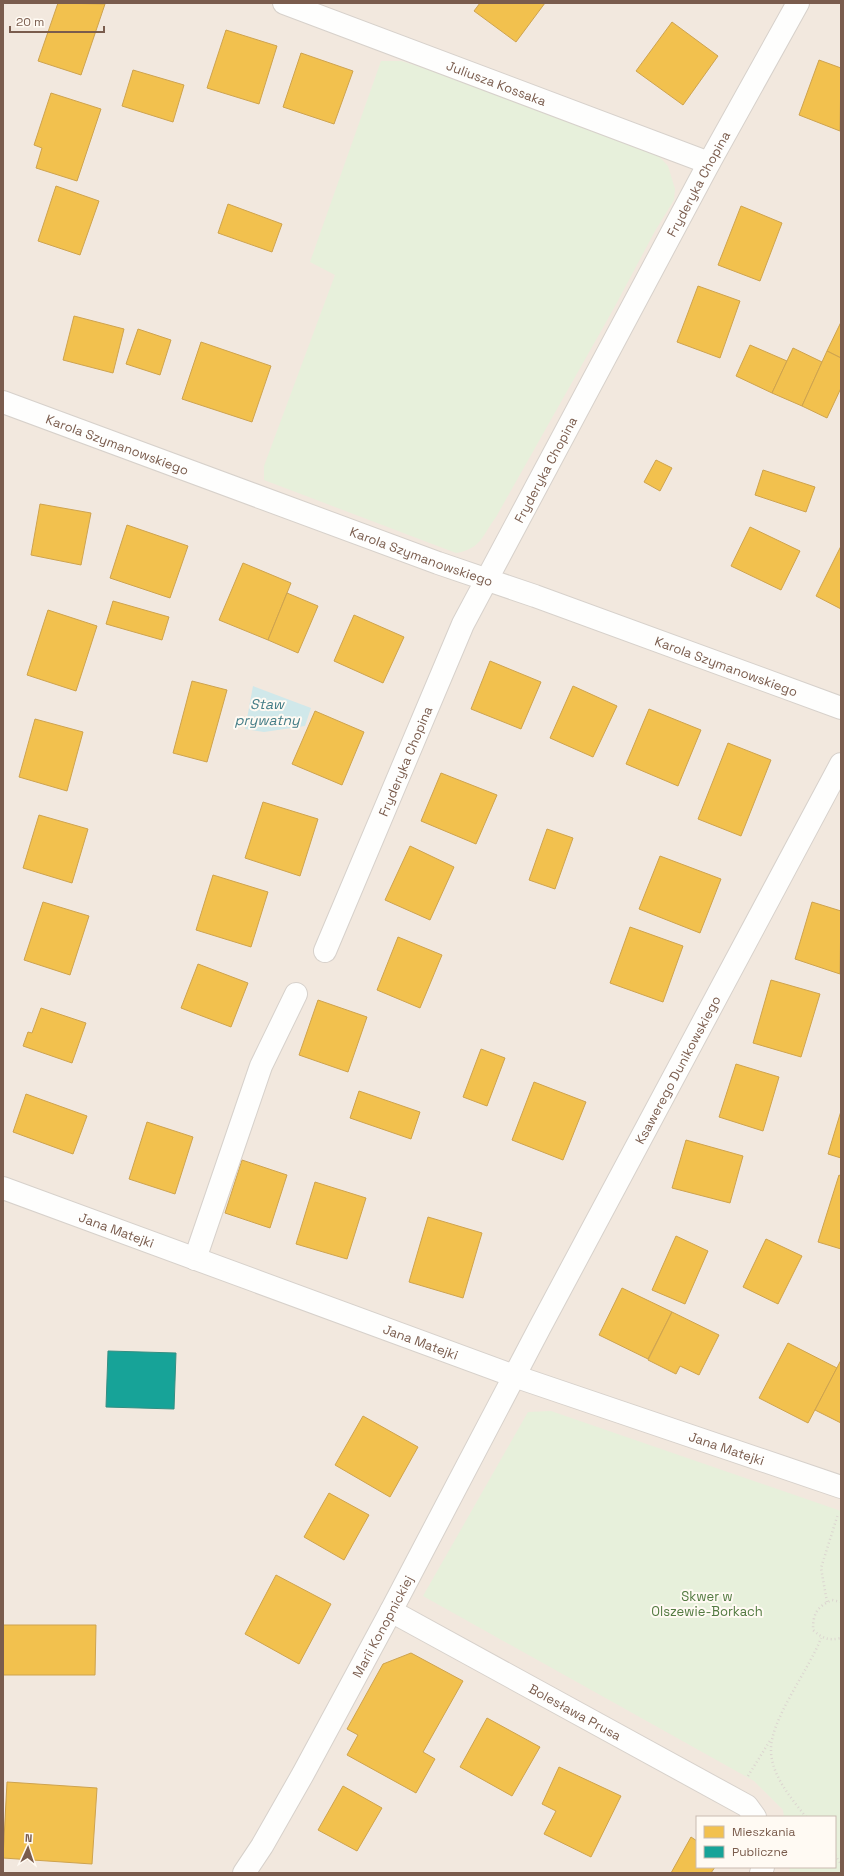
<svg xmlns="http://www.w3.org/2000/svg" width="844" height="1876" font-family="'Space Grotesk',sans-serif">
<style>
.residential{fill:#f2e8de;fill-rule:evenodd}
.green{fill:#e7f0db}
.water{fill:#d0e8ea}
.homes{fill:#f2c14e;stroke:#cea34e}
.public{fill:#17a398;stroke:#358e82}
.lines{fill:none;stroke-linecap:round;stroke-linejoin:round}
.minor-casing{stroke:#d7d1cb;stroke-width:24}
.path{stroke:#dcd5d0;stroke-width:2.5;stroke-dasharray:1 3;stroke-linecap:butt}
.minor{stroke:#fefefd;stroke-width:22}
.labels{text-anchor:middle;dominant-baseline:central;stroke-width:4;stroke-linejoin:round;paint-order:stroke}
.street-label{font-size:13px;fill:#7a5c4d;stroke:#fffaf3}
.park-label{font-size:13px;fill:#537a41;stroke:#fffaf3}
.water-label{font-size:14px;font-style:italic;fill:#437c86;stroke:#fffaf3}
</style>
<rect width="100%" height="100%" fill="#f9f5f0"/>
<path class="residential" d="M3 3H841V1873H3ZM697 1817H835V1867H697Z"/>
<g class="green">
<path d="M381 61H401L424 68 535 109 653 150 668 166 675 189 674 200 655 231 614 308 496 517C482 536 481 549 456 553L264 480V466L335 275 310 262Z"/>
<path d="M551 1411 841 1511V1873H789L790 1867H835V1817H784L783 1810 754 1781 423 1596 528 1412Z"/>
</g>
<path class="water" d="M253 686 311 708 305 726 264 732 245 729Z"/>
<g class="homes">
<path d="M58 3 105 4 81 75 38 61Z"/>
<path d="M480 3H545L516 42 474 11Z"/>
<path d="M672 22 718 56 683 105 636 71Z"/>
<path d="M226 30 277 46 259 104 207 88Z"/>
<path d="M301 53 353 71 334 124 283 107Z"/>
<path d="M819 60 841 68 840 131 799 115Z"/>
<path d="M133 70 184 85 173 122 122 106Z"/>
<path d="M51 93 101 109 77 181 36 168 42 148 34 145Z"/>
<path d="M56 186 99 201 80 255 38 241Z"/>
<path d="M228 204 282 224 272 252 218 233Z"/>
<path d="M741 206 782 223 760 281 718 265Z"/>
<path d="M698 286 740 301 720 358 677 342Z"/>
<path d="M74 316 124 329 113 373 63 360Z"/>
<path d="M841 322V358L827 351Z"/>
<path d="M138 329 171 340 160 375 126 364Z"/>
<path d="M201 342 271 366 252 422 182 399Z"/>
<path d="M750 345 787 361 772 393 736 376Z"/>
<path d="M793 348 822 362 802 406 772 393Z"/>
<path d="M827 351 841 358V388L827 418 802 406Z"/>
<path d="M656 460 672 468 660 491 644 482Z"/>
<path d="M763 470 815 487 806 512 755 495Z"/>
<path d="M40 504 91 513 81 565 31 555Z"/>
<path d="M127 525 188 546 170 598 110 578Z"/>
<path d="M750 527 800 551 781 590 731 566Z"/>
<path d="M841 546V609L816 596Z"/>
<path d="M243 563 291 583 268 640 219 620Z"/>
<path d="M287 593 318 606 298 653 268 640Z"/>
<path d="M113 601 169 617 162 640 106 624Z"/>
<path d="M48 610 97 626 76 691 27 675Z"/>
<path d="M354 615 404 637 383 683 334 661Z"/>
<path d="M490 661 541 682 521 729 471 709Z"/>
<path d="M192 681 227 690 207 762 173 753Z"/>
<path d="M573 686 617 706 593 757 550 738Z"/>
<path d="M649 709 701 730 678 786 626 764Z"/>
<path d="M315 711 364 732 342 785 292 764Z"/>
<path d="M35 719 83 732 67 791 19 777Z"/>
<path d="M728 743 771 760 741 836 698 819Z"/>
<path d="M441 773 497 795 476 844 421 821Z"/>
<path d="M263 802 318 819 300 876 245 858Z"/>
<path d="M39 815 88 829 72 883 23 868Z"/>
<path d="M547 829 573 838 555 889 529 880Z"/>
<path d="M410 846 454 867 430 920 385 900Z"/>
<path d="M660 856 721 879 700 933 639 909Z"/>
<path d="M213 875 268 892 251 947 196 930Z"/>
<path d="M43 902 89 916 70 975 24 960Z"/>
<path d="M812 902 841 911 840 974 795 959Z"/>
<path d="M630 927 683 946 663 1002 610 983Z"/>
<path d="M398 937 442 955 420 1008 377 990Z"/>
<path d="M198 964 248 983 231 1027 181 1008Z"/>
<path d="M771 980 820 994 801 1057 753 1043Z"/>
<path d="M318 1000 367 1017 348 1072 299 1055Z"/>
<path d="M41 1008 86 1023 72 1063 23 1046 28 1032 32 1033Z"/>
<path d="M481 1049 505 1058 487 1106 463 1097Z"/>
<path d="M736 1064 779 1077 763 1131 719 1117Z"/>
<path d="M534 1082 586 1102 563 1160 512 1140Z"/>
<path d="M359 1091 420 1112 411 1139 350 1118Z"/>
<path d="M26 1094 87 1116 73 1154 13 1132Z"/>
<path d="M841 1111V1158L828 1154Z"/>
<path d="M147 1122 193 1137 175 1194 129 1179Z"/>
<path d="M686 1140 743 1156 730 1203 672 1188Z"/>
<path d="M242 1160 287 1175 270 1228 225 1213Z"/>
<path d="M839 1175 841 1176V1249L818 1242Z"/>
<path d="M315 1182 366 1198 347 1259 296 1244Z"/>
<path d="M428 1217 482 1233 463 1298 409 1282Z"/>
<path d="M676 1236 708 1251 685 1304 652 1290Z"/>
<path d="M766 1239 802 1256 778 1304 743 1287Z"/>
<path d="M622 1288 672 1312 648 1359 599 1335Z"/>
<path d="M672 1312 719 1335 699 1375 680 1366 676 1374 648 1360Z"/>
<path d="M788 1343 837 1368 808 1423 759 1398Z"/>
<path d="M841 1360V1423L815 1410Z"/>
<path d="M363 1416 418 1447 390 1497 335 1465Z"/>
<path d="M329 1493 369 1515 344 1560 304 1537Z"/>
<path d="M276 1575 331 1604 299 1664 245 1634Z"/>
<path d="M3 1625H96L95 1675H3Z"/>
<path d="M411 1653 463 1681 423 1752 435 1759 416 1793 347 1755 358 1735 347 1729 383 1664Z"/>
<path d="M487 1718 540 1747 512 1796 460 1767Z"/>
<path d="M559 1767 621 1796 591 1857 544 1834 556 1811 542 1804Z"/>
<path d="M7 1782 97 1788 92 1864 3 1858Z"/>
<path d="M343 1786 382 1808 357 1851 318 1830Z"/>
<path d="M691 1837 697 1841V1867H715L711 1873H671Z"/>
</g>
<path class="public" d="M108 1351 176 1353 174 1409 106 1407Z"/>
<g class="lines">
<defs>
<g id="minor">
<path id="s1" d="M284 3 709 163"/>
<path id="s2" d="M3 402 438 563 535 596 841 708"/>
<path id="s3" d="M325 951 463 624 709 163 798 3"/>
<path id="s4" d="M3 1188 514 1376 841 1487"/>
<path d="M195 1259 261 1066 296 994"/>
<path id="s5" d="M391 1611 747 1806 755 1817"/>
<path id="s6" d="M244 1873 262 1846 303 1774 391 1611 539 1329 841 764"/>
<path d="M761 1873 763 1867"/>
</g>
</defs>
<use href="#minor" class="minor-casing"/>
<g class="path">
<path d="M827 1602 821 1568 838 1514"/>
<path d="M841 1602 832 1600C817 1607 813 1613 813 1630 822 1638 828 1641 841 1638"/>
<path d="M748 1776 771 1739"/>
<path d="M806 1817C791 1798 771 1775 771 1750 770 1720 810 1668 821 1638"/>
<path d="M835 1855 841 1864"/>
</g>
<use href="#minor" class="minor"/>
</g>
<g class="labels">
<g class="street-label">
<text stroke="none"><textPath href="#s1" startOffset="227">Juliusza Kossaka</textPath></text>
<text stroke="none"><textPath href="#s3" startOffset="854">Fryderyka Chopina</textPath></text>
<text stroke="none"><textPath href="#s2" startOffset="122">Karola Szymanowskiego</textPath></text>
<text stroke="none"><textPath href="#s3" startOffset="530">Fryderyka Chopina</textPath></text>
<text stroke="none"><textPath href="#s2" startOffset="446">Karola Szymanowskiego</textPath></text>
<text stroke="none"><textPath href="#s2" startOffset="770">Karola Szymanowskiego</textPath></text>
<text stroke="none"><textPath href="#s3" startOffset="206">Fryderyka Chopina</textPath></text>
<text stroke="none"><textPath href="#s6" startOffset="913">Ksawerego Dunikowskiego</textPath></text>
<text stroke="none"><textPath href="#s4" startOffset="121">Jana Matejki</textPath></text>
<text stroke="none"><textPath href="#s4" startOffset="445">Jana Matejki</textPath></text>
<text stroke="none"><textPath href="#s4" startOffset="769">Jana Matejki</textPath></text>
<text stroke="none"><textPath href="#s6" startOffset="283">Marii Konopnickiej</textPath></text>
<text stroke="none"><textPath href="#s5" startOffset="210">Bolesława Prusa</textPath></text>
</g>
<g class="park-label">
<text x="707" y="1596">Skwer w<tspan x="707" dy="15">Olszewie-Borkach</tspan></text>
</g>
<g class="water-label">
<text x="267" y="704">Staw<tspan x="267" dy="16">prywatny</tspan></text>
</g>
</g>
<rect width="844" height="1876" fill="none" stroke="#7a5c4d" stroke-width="8"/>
<rect x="696" y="1816" width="140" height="52" fill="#fffaf3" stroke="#cabbb1"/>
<rect x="704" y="1826" width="20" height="12" fill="#f2c14e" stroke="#cabbb1"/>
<text x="732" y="1836" font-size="12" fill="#7a5c4d">Mieszkania</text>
<rect x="704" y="1846" width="20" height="12" fill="#17a398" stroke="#cabbb1"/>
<text x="732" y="1856" font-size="12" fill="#7a5c4d">Publiczne</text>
<g transform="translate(28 1848) rotate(3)" stroke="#fffaf3" stroke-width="3" paint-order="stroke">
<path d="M0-3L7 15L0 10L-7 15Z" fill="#7a5c4d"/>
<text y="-6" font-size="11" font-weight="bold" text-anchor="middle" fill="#7a5c4d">N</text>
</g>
<path d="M10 26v6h94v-6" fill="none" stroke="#7a5c4d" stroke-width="2"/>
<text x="16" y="26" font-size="12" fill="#7a5c4d" stroke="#fffaf3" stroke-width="3" paint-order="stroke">20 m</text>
</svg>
